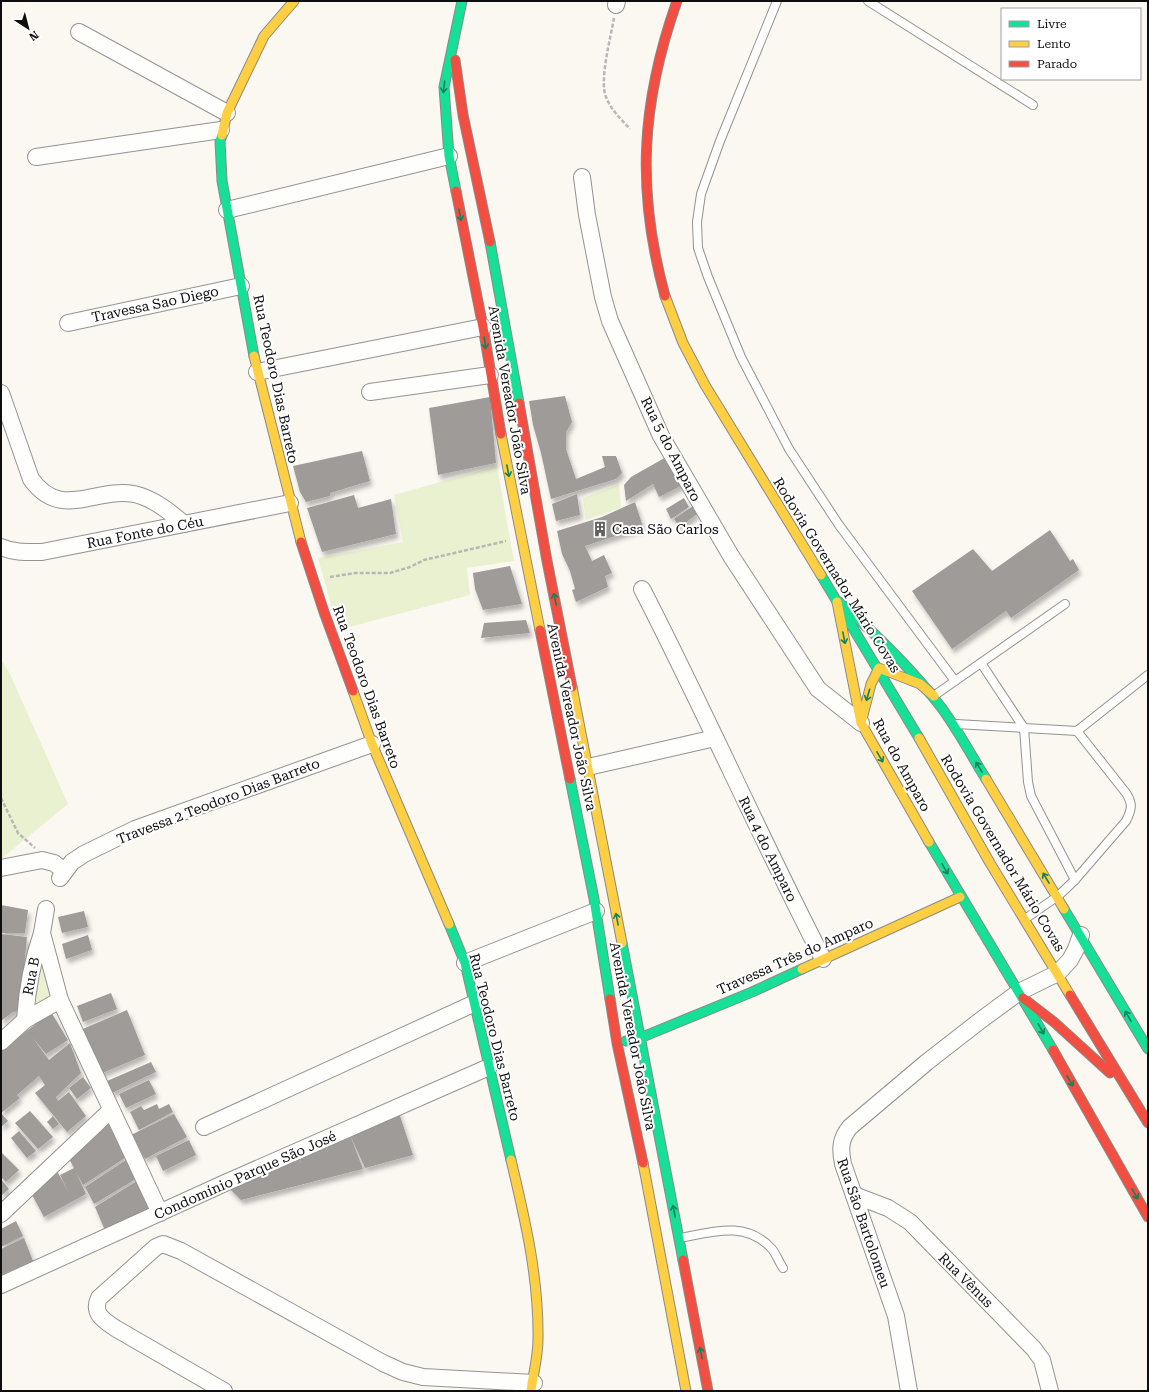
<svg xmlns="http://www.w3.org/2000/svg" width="1149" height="1392" font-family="'Roboto Serif',serif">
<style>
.green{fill:#eaf1d0}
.building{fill:#9e9b98;filter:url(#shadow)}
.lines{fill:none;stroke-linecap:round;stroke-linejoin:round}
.lane-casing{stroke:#959391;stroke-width:10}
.street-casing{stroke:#959391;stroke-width:18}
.fast-casing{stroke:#8b8a87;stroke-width:11}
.slow-casing{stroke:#8b8a87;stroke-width:11}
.jam-casing{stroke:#8b8a87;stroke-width:11}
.path{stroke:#b8b7b6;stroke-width:2.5;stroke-dasharray:4 2;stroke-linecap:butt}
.lane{stroke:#fefefd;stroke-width:8}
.street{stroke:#fefefd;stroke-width:16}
.fast{stroke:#16e098;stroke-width:9}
.slow{stroke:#ffcf43;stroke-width:9}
.jam{stroke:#f24e42;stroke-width:9}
.oneway{stroke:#12825a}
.labels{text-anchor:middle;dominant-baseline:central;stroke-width:4;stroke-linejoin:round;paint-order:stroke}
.street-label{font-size:14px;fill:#0e0e0e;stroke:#fff}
.poi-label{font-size:14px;fill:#0e0e0e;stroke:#fff;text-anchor:start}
</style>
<defs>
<filter id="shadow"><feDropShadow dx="2.5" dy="4.5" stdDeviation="2" flood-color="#0004"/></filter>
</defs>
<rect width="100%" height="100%" fill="#fbf8f2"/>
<g class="green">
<path d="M497 466 514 561 467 568 470 595 338 630 318 558 403 542 394 495Z"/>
<path d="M619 484 621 508 586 520 583 498Z"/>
<path d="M1 660 9 672 68 804 1 859Z"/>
<path d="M41 946 54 998 26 1013Z"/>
</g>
<g class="building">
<path d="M565 396 572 422 566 432V449L576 479 605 467 602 456H616L622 473 616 479 551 499 541 453 533 425 529 401Z"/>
<path d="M490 397 496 463 438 475 429 408Z"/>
<path d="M362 451 370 481 330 493V496L306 502 300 492 293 466Z"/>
<path d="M668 456 683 485 659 497 653 484 626 501 624 485 631 477Z"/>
<path d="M577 494 580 515 556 521 552 504Z"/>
<path d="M354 495 358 508 391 499 396 534 322 552 307 508Z"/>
<path d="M684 498 689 507 671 519 666 509Z"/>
<path d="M635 502 643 527 585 546 592 561 604 555 612 573 605 576 608 587 576 602 572 590 575 589 570 571 562 554 557 531 602 517Z"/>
<path d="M693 506 697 514 680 527 674 519Z"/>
<path d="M1050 530 1070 561 1073 559 1079 570 1011 618 1006 611 952 649 912 591 973 549 992 571Z"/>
<path d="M510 566 522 604 483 610 475 589 473 573Z"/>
<path d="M526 620 530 633 481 638 484 623Z"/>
<path d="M1 905 28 910 25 933H1Z"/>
<path d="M84 911 88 927 62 933 58 917Z"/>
<path d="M1 934 27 937 20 1011 13 1012 1 1021Z"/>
<path d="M88 935 92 950 66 959 62 944Z"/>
<path d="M111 993 117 1009 83 1022 77 1006Z"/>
<path d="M127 1010 145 1055 100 1074 78 1031Z"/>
<path d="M51 1012 68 1040 46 1054 32 1037 49 1060 70 1043 81 1073 56 1097 58 1101 69 1092 86 1116 67 1132 35 1093 45 1085 39 1076 17 1095 20 1098 1 1113 8 1121 1 1127V1051Z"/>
<path d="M151 1062 156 1072 112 1093 107 1081Z"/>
<path d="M83 1077 91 1088 77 1099 69 1088Z"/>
<path d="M149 1080 156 1094 126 1108 119 1094Z"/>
<path d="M157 1104 159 1109 169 1104 173 1112 139 1130 130 1112 141 1106 144 1110Z"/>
<path d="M397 1107 413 1155 365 1168 350 1135 363 1169 241 1200 227 1186 297 1152 301 1164 298 1152 314 1144 319 1156 315 1145 323 1141 328 1153 324 1141Z"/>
<path d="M30 1111 53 1137 38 1149 15 1123Z"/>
<path d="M174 1114 187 1137 145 1159 131 1135Z"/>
<path d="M53 1116 59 1124 53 1129 47 1122Z"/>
<path d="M108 1123 125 1158 83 1185 76 1172 86 1194 44 1217 31 1193 57 1171 69 1193 60 1175 74 1168 69 1159Z"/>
<path d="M19 1131 36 1151 27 1158 11 1138Z"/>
<path d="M189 1140 196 1155 163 1171 156 1156Z"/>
<path d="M1 1152 19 1170 6 1182 1 1177Z"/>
<path d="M126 1160 136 1179 94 1204 85 1187Z"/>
<path d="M1 1179 9 1189 1 1196Z"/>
<path d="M137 1181 151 1211 107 1235 95 1207Z"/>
<path d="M16 1221 23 1236 1 1247V1229Z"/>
<path d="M24 1238 33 1261 1 1275V1249Z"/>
</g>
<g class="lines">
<defs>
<g id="lane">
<path d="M777 1 720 141 701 194 697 222 698 248 708 277 741 357 789 449 839 525 955 681"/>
<path d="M868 1 1033 105"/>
<path d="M981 663 1024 728 1028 782 1031 796 1075 880"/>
<path d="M935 695 1065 604"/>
<path d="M956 724 1077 731 1148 675"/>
<path d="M1025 919 1058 896 1075 880 1126 821C1132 809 1133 804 1126 793L1077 731"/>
<path d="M680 1238C712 1232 746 1220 772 1249 776 1254 779 1262 783 1268"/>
</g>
<g id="street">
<path d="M616 5 617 1"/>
<path d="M79 32 227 113"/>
<path d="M36 157 221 130"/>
<path d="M582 177 587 215 603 297 610 321 661 436 731 556 818 689 861 723"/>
<path d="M227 210 449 156"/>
<path d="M68 323 241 286"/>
<path d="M257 372 483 327"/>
<path d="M370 392 490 375"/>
<path d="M1 393 31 479C61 521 95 487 134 494 153 498 170 512 184 524"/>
<path d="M1 547C14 553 28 552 42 552L290 503"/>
<path d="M642 589C705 711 760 837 823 959"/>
<path d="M588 767 715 738"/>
<path d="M1 868 42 860 54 863 64 871"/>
<path d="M60 878 72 862 84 854 135 829 372 744"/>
<path d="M46 909 42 933 60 1000 160 1213"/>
<path d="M465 963 596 911"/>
<path d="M25 1020C27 989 32 962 42 933"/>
<path d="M1 1042 25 1020 60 1000"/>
<path d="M204 1127 475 1003"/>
<path d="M854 1195 888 1208 910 1222 1034 1349 1042 1360 1050 1391"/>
<path d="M1 1214 111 1110"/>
<path d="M1 1285 225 1183 489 1067"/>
<path d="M224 1391 115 1328C103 1320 92 1313 99 1298L156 1247 163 1244 181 1251 383 1363 403 1372 423 1377 534 1383"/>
<path d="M909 1391 896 1316 843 1164C840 1149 840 1139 850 1127L927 1062 981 1020 1019 992 1058 973 1070 960 1076 949 1081 935"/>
</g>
<g id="fast">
<path d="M222 135 220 141 222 181 254 356"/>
<path d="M456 191 449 156 444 87 462 1"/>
<path d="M490 242 519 403"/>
<path d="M821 575 919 738"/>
<path d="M839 602C876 634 911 668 941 707 958 730 971 755 986 779"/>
<path d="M570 779 594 899 610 999"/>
<path d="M929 842 1053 1050"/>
<path d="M1064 909 1148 1049"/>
<path d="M449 924 465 963 511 1160"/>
<path d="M622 943 683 1260"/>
<path d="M626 1041 640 1038 752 992 802 969"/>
</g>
<g id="slow">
<path d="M222 135 227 113 264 36 294 1"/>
<path d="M665 296 683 343 705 385 821 575"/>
<path d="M254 356 301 542"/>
<path d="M501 434 540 630"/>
<path d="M837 602 861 723 929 842"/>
<path d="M572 687 622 943"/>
<path d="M353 691 372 744 449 924"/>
<path d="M861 723 871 684 879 668 920 684 934 696"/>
<path d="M919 738 990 863 1070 995"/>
<path d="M986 779 1064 909"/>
<path d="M802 969 960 897"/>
<path d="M511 1160C525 1219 539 1278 538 1340 538 1357 533 1374 531 1391"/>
<path d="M643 1163 686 1391"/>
</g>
<g id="jam">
<path d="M455 60 463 115 490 242"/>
<path d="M456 191 483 327 501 434"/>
<path d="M665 296C636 190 641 103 677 1"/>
<path d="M519 403 547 561 572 687"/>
<path d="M301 542 324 612 353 691"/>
<path d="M540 630 570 779"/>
<path d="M1070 995 1148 1123"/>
<path d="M1023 998 1054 1022 1110 1073"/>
<path d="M610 999 617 1043 643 1163"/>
<path d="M1053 1050 1148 1217"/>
<path d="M683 1260 708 1391"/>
</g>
</defs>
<use href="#lane" class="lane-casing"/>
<use href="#street" class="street-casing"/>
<use href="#fast" class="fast-casing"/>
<use href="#slow" class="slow-casing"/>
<use href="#jam" class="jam-casing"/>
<g class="path">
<path d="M614 18C611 36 599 81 606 97 611 110 621 119 630 129"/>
<path d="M330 577 355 573H390L410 567 424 560 506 541"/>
<path d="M1 798 18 833 35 848"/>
</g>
<use href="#lane" class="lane"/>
<use href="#street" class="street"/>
<use href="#fast" class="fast"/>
<use href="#slow" class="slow"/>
<use href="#jam" class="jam"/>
</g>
<defs><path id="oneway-shaft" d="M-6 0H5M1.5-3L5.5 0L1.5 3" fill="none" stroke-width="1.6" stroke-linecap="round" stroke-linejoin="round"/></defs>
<g class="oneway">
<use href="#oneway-shaft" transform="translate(444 87) rotate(96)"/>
<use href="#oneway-shaft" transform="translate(460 215) rotate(79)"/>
<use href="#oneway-shaft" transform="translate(485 343) rotate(82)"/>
<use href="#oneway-shaft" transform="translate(508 471) rotate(79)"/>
<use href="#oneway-shaft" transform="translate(555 599) rotate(-102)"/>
<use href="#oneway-shaft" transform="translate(844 638) rotate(79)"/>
<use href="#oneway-shaft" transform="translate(868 695) rotate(106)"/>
<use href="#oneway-shaft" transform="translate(880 757) rotate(60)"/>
<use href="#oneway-shaft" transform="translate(979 767) rotate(-121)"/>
<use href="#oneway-shaft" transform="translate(945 869) rotate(60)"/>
<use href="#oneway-shaft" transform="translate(1046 878) rotate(-121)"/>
<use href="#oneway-shaft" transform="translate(617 919) rotate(-101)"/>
<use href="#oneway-shaft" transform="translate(1128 1016) rotate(-120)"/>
<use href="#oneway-shaft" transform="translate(1041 1029) rotate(61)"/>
<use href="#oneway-shaft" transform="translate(1070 1081) rotate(60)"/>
<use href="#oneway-shaft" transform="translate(1135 1194) rotate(60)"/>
<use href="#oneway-shaft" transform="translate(674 1211) rotate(-101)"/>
<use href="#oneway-shaft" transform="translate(701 1353) rotate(-101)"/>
</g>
<defs>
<symbol id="building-bare" viewBox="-9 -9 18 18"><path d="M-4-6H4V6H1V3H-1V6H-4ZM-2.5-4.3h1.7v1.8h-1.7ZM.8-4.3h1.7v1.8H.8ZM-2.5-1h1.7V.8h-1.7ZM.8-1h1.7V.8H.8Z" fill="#61605e" stroke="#fff" stroke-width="2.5" paint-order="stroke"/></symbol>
</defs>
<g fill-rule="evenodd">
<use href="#building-bare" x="589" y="518" width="22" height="22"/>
</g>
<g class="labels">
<g class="street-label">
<text transform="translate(155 304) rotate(-12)">Travessa Sao Diego</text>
<text transform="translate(276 379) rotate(78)">Rua Teodoro Dias Barreto</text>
<text transform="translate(510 400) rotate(80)">Avenida Vereador João Silva</text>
<text transform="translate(671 449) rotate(63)">Rua 5 do Amparo</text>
<text transform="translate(145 532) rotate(-11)">Rua Fonte do Céu</text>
<text transform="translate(837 575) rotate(58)">Rodovia Governador Mário Covas</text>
<text transform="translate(367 687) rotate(70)">Rua Teodoro Dias Barreto</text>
<text transform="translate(572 717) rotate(78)">Avenida Vereador João Silva</text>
<text transform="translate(902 765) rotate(61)">Rua do Amparo</text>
<text transform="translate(218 801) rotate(-21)">Travessa 2 Teodoro Dias Barreto</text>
<text transform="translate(768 849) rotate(64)">Rua 4 do Amparo</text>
<text transform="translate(1003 853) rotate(59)">Rodovia Governador Mário Covas</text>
<text transform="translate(795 956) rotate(-24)">Travessa Três do Amparo</text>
<text transform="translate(31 976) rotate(-79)">Rua B</text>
<text transform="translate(633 1036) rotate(79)">Avenida Vereador João Silva</text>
<text transform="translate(495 1037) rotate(76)">Rua Teodoro Dias Barreto</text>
<text transform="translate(245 1175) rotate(-24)">Condomínio Parque São José</text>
<text transform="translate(864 1223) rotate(71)">Rua São Bartolomeu</text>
<text transform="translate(966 1280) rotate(45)">Rua Vênus</text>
</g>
<g class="poi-label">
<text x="612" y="529">Casa São Carlos</text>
</g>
</g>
<rect width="1149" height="1392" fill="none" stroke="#0e0e0e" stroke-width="4"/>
<rect x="1001" y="8" width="140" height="72" fill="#ffffff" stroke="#9f9f9f"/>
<rect x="1009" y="21" width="20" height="6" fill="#16e098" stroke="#9f9f9f"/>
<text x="1037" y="28" font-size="12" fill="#0e0e0e">Livre</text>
<rect x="1009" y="41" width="20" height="6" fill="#ffcf43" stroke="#9f9f9f"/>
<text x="1037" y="48" font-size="12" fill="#0e0e0e">Lento</text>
<rect x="1009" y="61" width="20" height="6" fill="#f24e42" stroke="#9f9f9f"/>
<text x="1037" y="68" font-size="12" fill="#0e0e0e">Parado</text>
<g transform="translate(28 28) rotate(144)" stroke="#ffffff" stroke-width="3" paint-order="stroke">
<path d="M0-3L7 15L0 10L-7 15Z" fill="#0e0e0e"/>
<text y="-6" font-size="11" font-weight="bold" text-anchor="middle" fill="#0e0e0e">N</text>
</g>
</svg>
